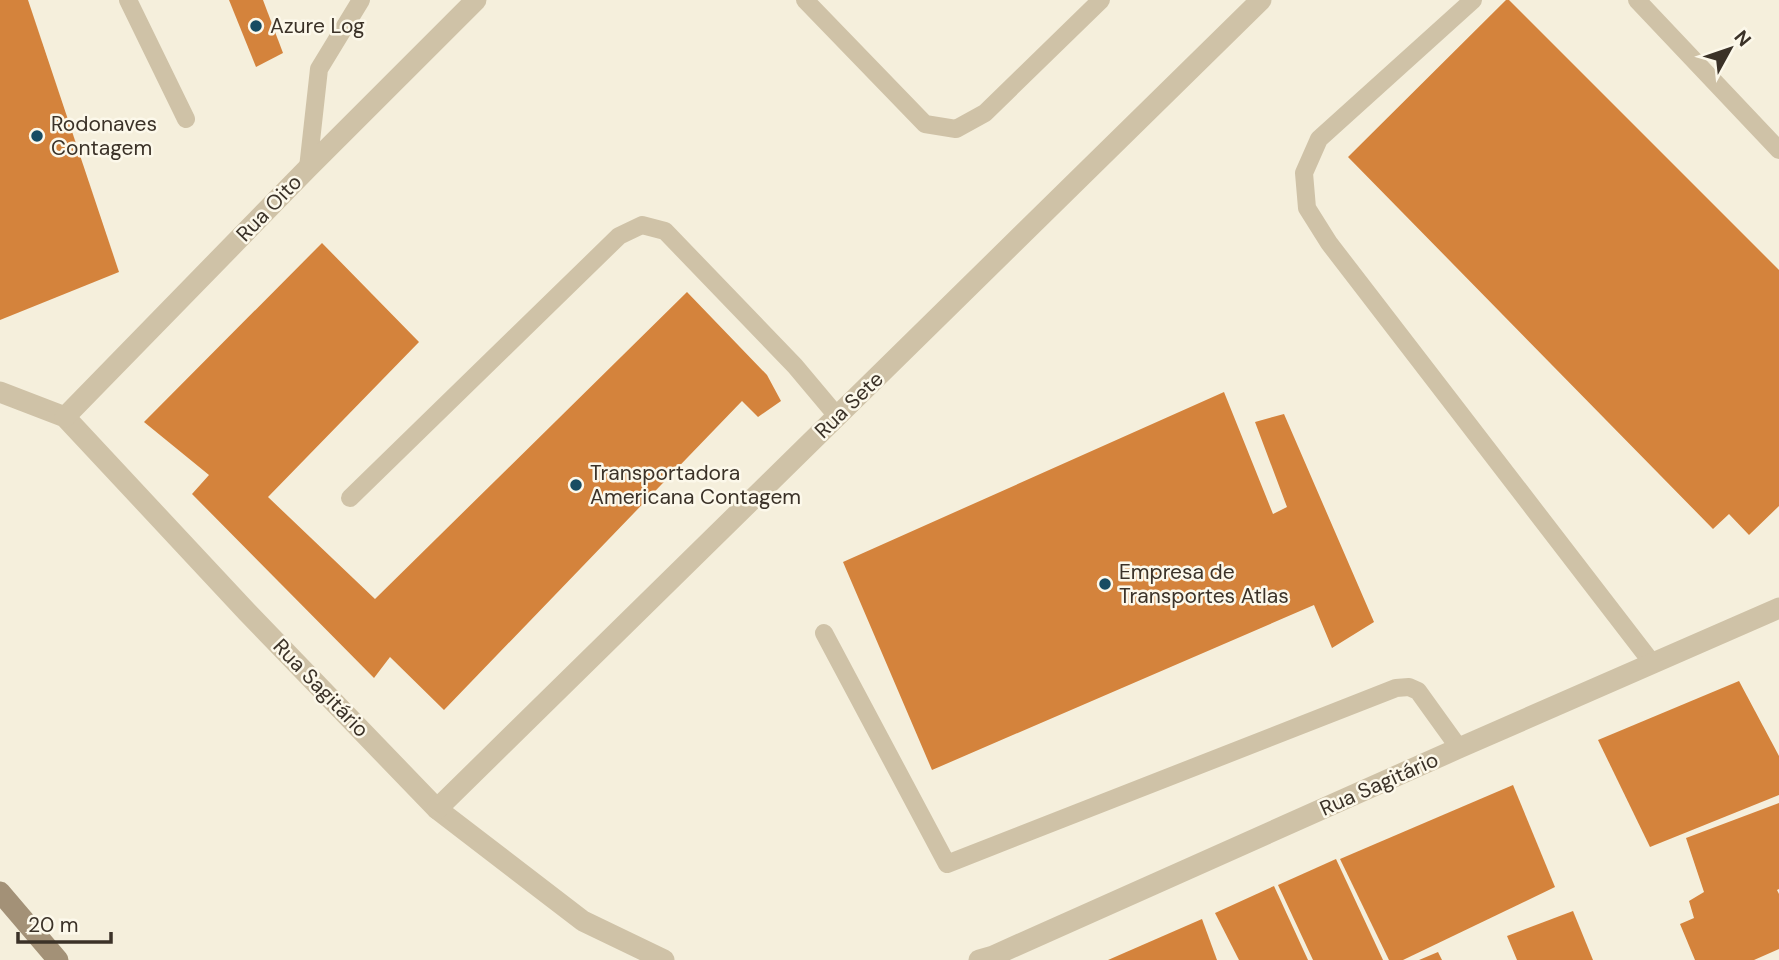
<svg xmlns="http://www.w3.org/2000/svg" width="1779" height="960" font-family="'DM Sans',sans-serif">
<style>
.building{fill:#d4833c}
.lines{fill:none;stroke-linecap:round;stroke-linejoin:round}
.lane{stroke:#cfc2a7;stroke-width:18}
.street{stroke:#cfc2a7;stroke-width:21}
.secondary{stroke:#a39177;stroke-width:21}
.poi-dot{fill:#184c62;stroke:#fcf8ea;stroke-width:2.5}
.labels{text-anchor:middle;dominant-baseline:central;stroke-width:5;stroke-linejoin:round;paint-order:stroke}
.poi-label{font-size:21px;fill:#3b3228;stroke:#fcf8ea;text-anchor:start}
.street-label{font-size:21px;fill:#3b3228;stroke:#fcf8ea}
</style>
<rect width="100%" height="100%" fill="#f5efdc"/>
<g class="building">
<path d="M0 0H28L119 272 0 320Z"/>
<path d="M229 0H263L283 53 256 67Z"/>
<path d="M1506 0H1509L1779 270V506L1749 535 1729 514 1713 529 1348 157Z"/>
<path d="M322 243 419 342 268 497 375 599 687 292 767 375 781 401 758 417 742 401 444 710 390 657 374 678 192 494 209 475 144 422Z"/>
<path d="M1224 392 1273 514 1287 507 1255 422 1284 414 1374 622 1332 648 1314 605 932 770 843 562Z"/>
<path d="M1739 681 1779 756V795L1650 847 1598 740Z"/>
<path d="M1513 785 1555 887 1403 960H1389L1340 859Z"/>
<path d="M1779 803V889L1777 890 1779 894V949L1754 960H1695L1680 924 1694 918 1689 901 1704 892 1686 838Z"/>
<path d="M1336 859 1383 960H1313L1278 885Z"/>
<path d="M1274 886 1308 960H1239L1215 913Z"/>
<path d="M1573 911 1593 960H1517L1507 936Z"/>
<path d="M1202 919 1217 960H1108Z"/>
<path d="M1438 952 1442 960H1419Z"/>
</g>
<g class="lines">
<g class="lane">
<path d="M128 0 186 119"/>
<path d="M805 0 925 124 956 129 985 113 1101 0"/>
<path d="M1473 0 1319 139 1304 173 1307 208 1329 243 1653 664"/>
<path d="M1637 0 1779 150"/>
<path d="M308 168 319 69 361 0"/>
<path d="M350 498 619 236 642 225 665 231 795 366 837 416"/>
<path d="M824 633 947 864 1396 688 1409 687 1418 691 1459 748"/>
</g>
<g class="street">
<path d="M0 392 65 417 247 612 437 809 583 921 664 960"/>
<path d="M65 417 308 168 476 0"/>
<path d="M437 809 1261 0"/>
<path d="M979 960 993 956 1459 748 1779 608"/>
</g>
<path class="secondary" d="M0 892 58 960"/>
</g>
<g class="poi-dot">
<circle cx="256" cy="26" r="7"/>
<circle cx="37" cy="136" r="7"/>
<circle cx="576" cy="485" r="7"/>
<circle cx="1105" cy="584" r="7"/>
</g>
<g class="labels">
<g class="poi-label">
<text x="270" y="26">Azure Log</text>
<text x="51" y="124">Rodonaves<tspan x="51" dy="24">Contagem</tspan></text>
<text x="590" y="473">Transportadora<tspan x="590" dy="24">Americana Contagem</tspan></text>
<text x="1119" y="572">Empresa de<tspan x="1119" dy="24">Transportes Atlas</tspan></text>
</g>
<g class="street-label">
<text transform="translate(269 208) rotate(-46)">Rua Oito</text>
<text transform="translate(849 405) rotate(-44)">Rua Sete</text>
<text transform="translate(321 688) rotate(46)">Rua Sagitário</text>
<text transform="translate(1379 784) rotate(-24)">Rua Sagitário</text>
</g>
</g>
<g transform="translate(1730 49) rotate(50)" stroke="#fcf8ea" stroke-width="5" paint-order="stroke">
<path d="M0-5L12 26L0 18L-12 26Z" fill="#3b3228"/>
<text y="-10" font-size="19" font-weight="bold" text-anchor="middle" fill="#3b3228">N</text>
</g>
<path d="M18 932v10h93v-10" fill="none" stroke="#3b3228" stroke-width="3.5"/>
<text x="28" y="932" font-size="21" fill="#3b3228" stroke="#fcf8ea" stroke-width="5" paint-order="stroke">20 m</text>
</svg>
